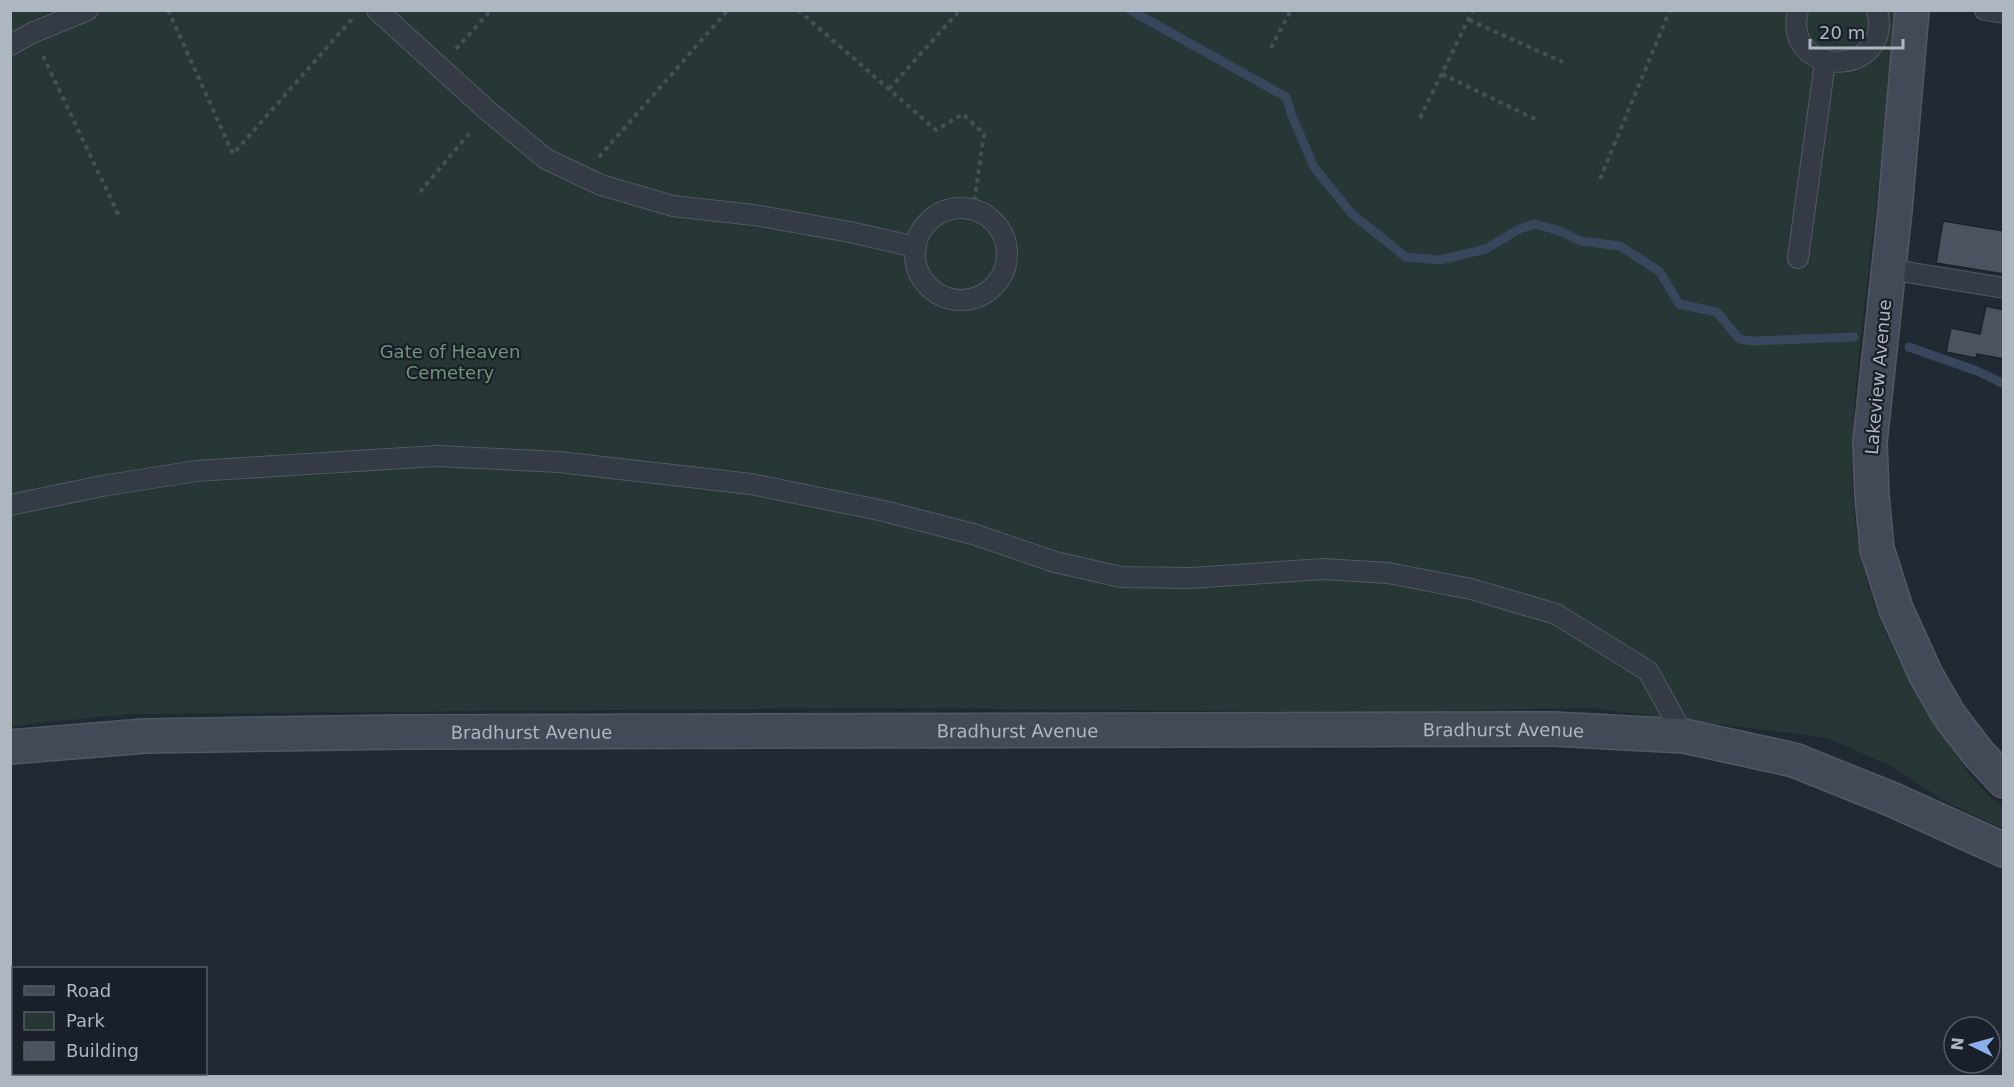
<svg xmlns="http://www.w3.org/2000/svg" width="2014" height="1087" font-family="'DejaVu Sans',sans-serif">
<style>
.green{fill:#263736}
.lines{fill:none;stroke-linecap:round;stroke-linejoin:round}
.stream{stroke:#38475b;stroke-width:9}
.building{fill:#4a535f;stroke:#1c222b;stroke-width:1.5}
.lane-casing{stroke:#525962;stroke-width:22}
.secondary-casing{stroke:#525962;stroke-width:36}
.path{stroke:#435254;stroke-width:4;stroke-dasharray:4.5 4.5;stroke-linecap:butt}
.lane{stroke:#343b44;stroke-width:20}
.secondary{stroke:#434a57;stroke-width:33}
.labels{text-anchor:middle;dominant-baseline:central;stroke-width:4.5;stroke-linejoin:round;paint-order:stroke}
.park-label{font-size:18px;fill:#709478;stroke:#1a2029}
.street-label{font-size:18px;fill:#aeb6c1;stroke:#1a2029}
</style>
<rect width="100%" height="100%" fill="#212933"/>
<path class="green" d="M10 11H1896L1895 49C1885 127 1876 205 1867 283 1858 362 1847 444 1855 523 1862 590 1896 663 1933 719 1953 750 1973 786 2003 807V828L1948 803 1891 766 1827 738 1591 708 1376 712 873 708 131 714 11 726Z"/>
<g class="lines">
<g class="stream">
<path d="M1130 10 1286 97 1292 116 1314 167 1352 214 1406 257 1440 260 1486 249 1519 229 1535 224 1557 230 1581 241 1620 246 1660 272 1679 304 1717 312 1739 339 1752 341 1854 337"/>
<path d="M1909 347 1977 371 2004 384"/>
</g>
</g>
<g class="building">
<path d="M1943 221 2004 231V274L1936 263Z"/>
<path d="M1986 306 2004 310V359L1977 354 1976 358 1946 352 1951 328 1980 334Z"/>
</g>
<g class="lines">
<defs>
<g id="lane">
<path d="M377 10 488 111 546 159 601 185 673 206 754 215 850 232 916 247"/>
<path d="M1798 10C1781 80 1895 78 1877 10"/>
<path d="M1985 10 2004 13"/>
<path d="M10 45 32 33 88 10"/>
<circle cx="961" cy="254" r="46"/>
<path d="M1798 258 1825 62"/>
<path d="M1888 269 2004 288"/>
<path d="M10 505 102 486 196 471 436 456 559 462 751 484 884 511 973 534 1055 562 1121 577 1191 578 1323 569 1388 573 1471 589 1556 614 1648 671 1684 736"/>
</g>
<g id="secondary">
<path d="M1912 10 1895 210 1870 442 1872 496 1877 549 1896 609 1926 675 1949 715 1978 753 2004 781"/>
<path id="s1" d="M10 747 145 736 403 732 1554 729 1684 736 1794 760 1891 799 2004 850"/>
</g>
</defs>
<use href="#lane" class="lane-casing"/>
<use href="#secondary" class="secondary-casing"/>
<g class="path">
<path d="M168 10 233 154 353 18"/>
<path d="M798 10 936 130 963 114 984 134 973 210"/>
<path d="M1469 20 1563 62"/>
<path d="M1271 48 1291 10"/>
<path d="M456 49 491 10"/>
<path d="M43 56 120 218"/>
<path d="M1442 74 1539 121"/>
<path d="M889 89 960 10"/>
<path d="M1420 118 1473 10"/>
<path d="M599 157 728 10"/>
<path d="M1600 179 1670 10"/>
<path d="M420 192 472 130"/>
</g>
<use href="#lane" class="lane"/>
<use href="#secondary" class="secondary"/>
</g>
<g class="labels">
<g class="park-label">
<text x="450" y="351">Gate of Heaven<tspan x="450" dy="21">Cemetery</tspan></text>
</g>
<g class="street-label">
<text transform="translate(1878 377) rotate(-85)">Lakeview Avenue</text>
<text stroke="none"><textPath href="#s1" startOffset="1494">Bradhurst Avenue</textPath></text>
<text stroke="none"><textPath href="#s1" startOffset="1008">Bradhurst Avenue</textPath></text>
<text stroke="none"><textPath href="#s1" startOffset="522">Bradhurst Avenue</textPath></text>
</g>
</g>
<rect width="2014" height="1087" fill="none" stroke="#aeb6c1" stroke-width="24"/>
<rect x="12" y="967" width="195" height="108" fill="#1a2029" stroke="#555c66" stroke-width="1.5"/>
<rect x="24" y="986" width="30" height="9" fill="#434a57" stroke="#555c66" stroke-width="1.5"/>
<text x="66" y="997" font-size="18" fill="#aeb6c1">Road</text>
<rect x="24" y="1012" width="30" height="18" fill="#263736" stroke="#555c66" stroke-width="1.5"/>
<text x="66" y="1027" font-size="18" fill="#aeb6c1">Park</text>
<rect x="24" y="1042" width="30" height="18" fill="#4a535f" stroke="#555c66" stroke-width="1.5"/>
<text x="66" y="1057" font-size="18" fill="#aeb6c1">Building</text>
<g transform="translate(1972 1045) rotate(275)"><circle r="28" fill="#1a2029" stroke="#555c66" stroke-width="1.5"/>
<path d="M0-4.5L10 22L0 15L-10 22Z" fill="#89b0eb"/>
<text y="-9" font-size="16" font-weight="bold" text-anchor="middle" fill="#aeb6c1">N</text>
</g>
<path d="M1810 39v9h93v-9" fill="none" stroke="#aeb6c1" stroke-width="3"/>
<text x="1819" y="39" font-size="18" fill="#aeb6c1" stroke="#1a2029" stroke-width="4.5" paint-order="stroke">20 m</text>
</svg>
